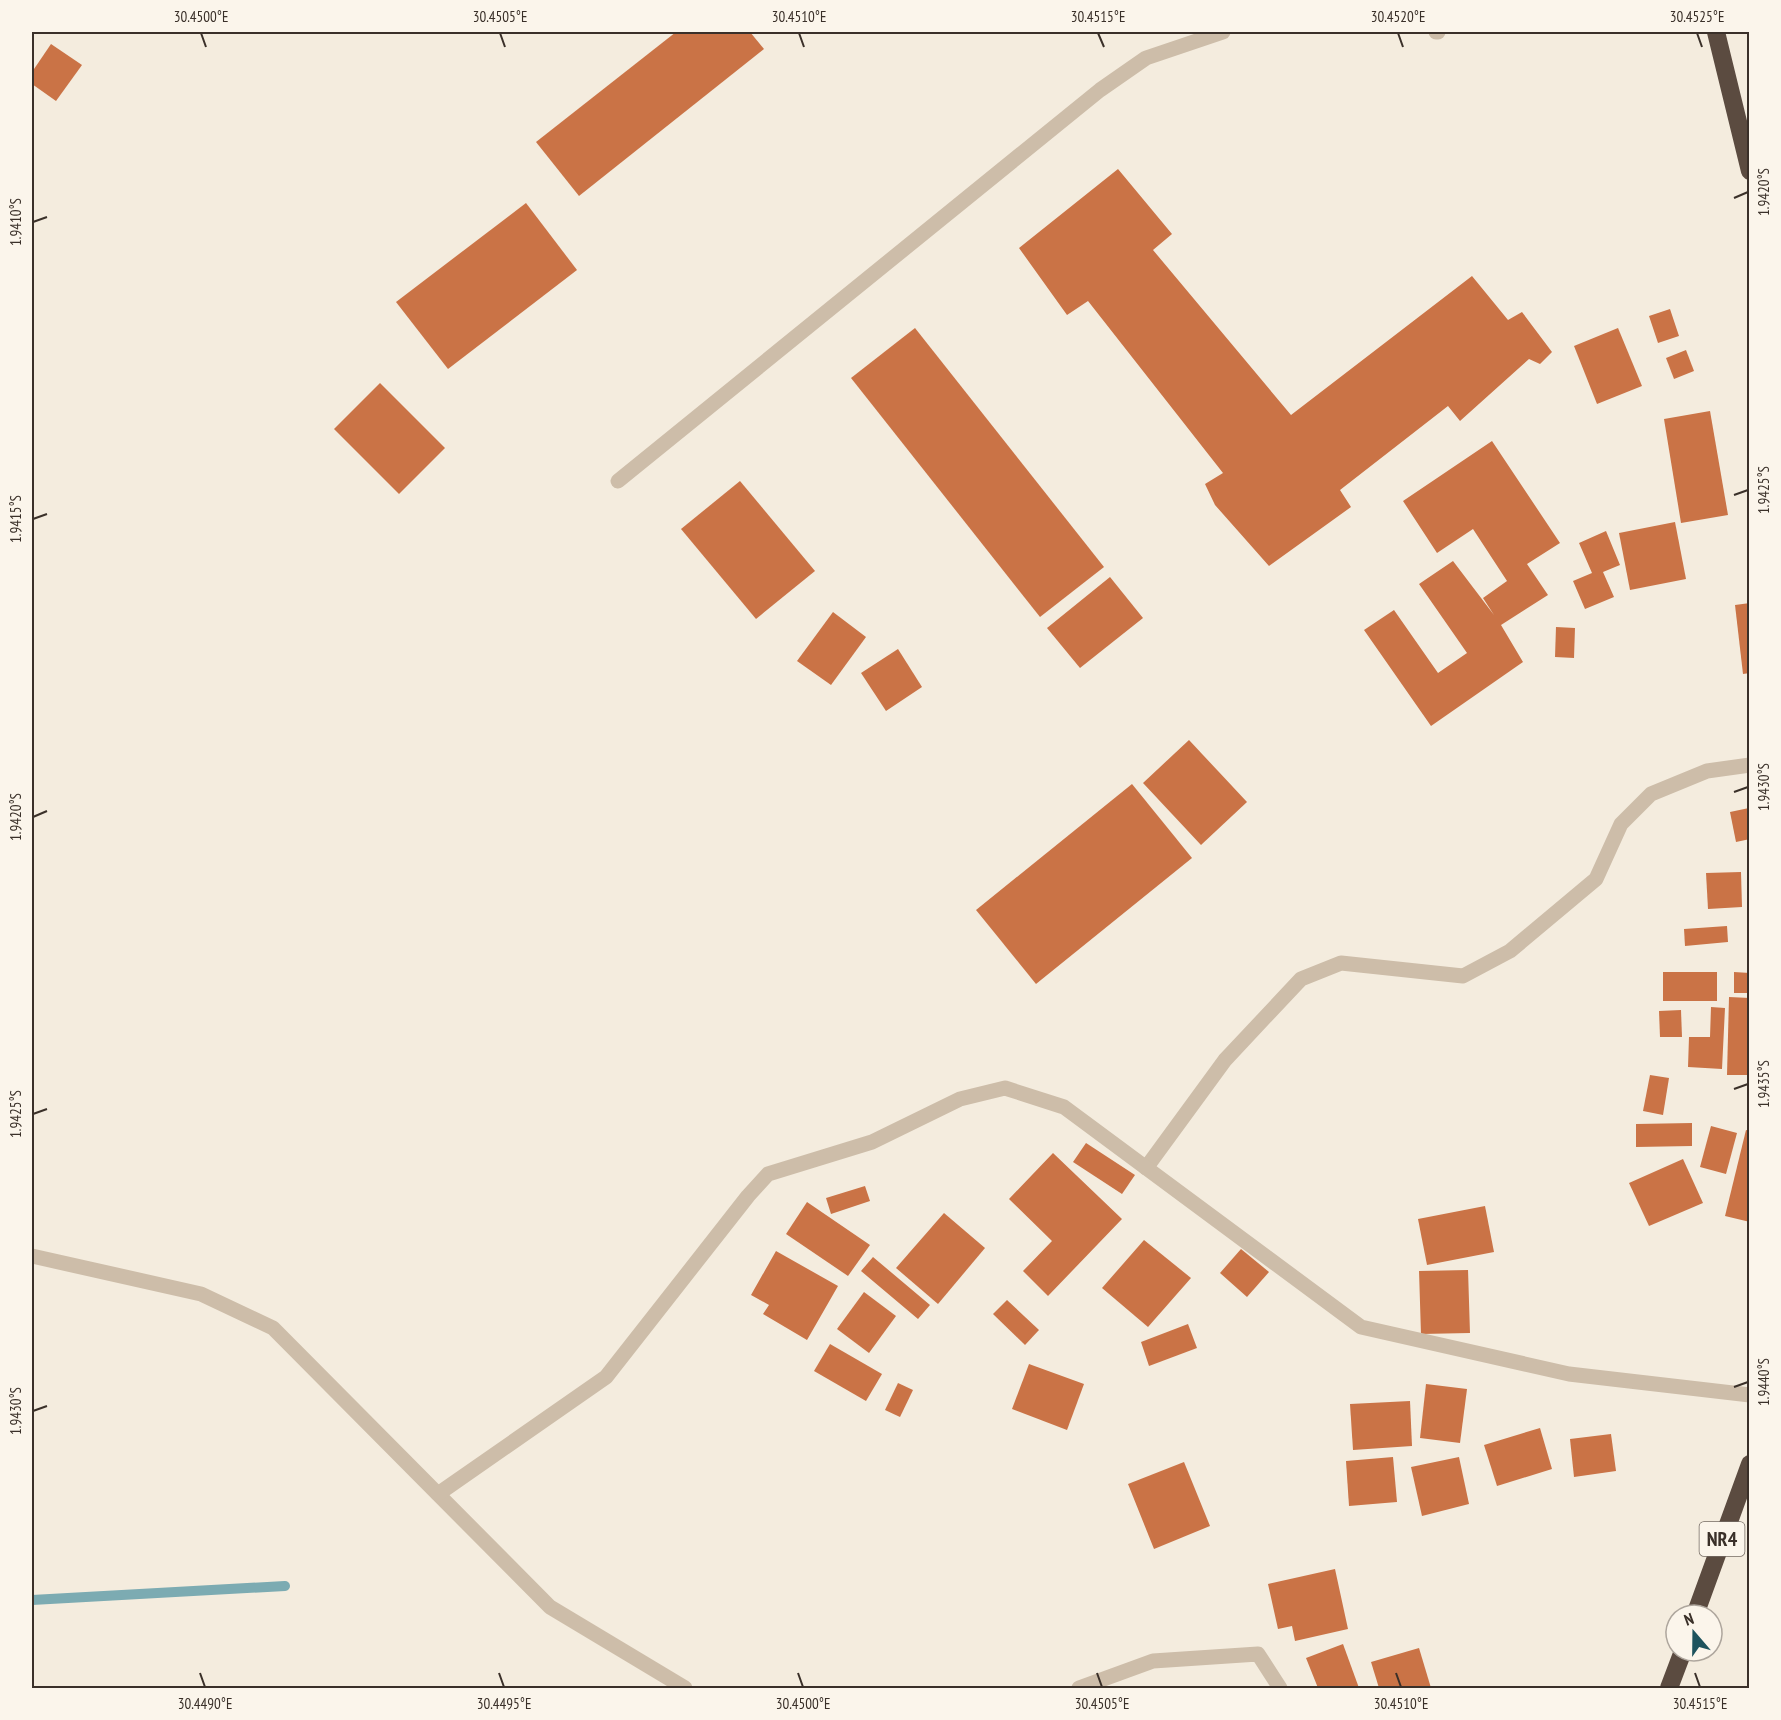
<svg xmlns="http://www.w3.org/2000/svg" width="1781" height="1720" font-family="'PT Sans Narrow',sans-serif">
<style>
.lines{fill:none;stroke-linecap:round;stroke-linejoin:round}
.stream{stroke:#7cabb2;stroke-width:10}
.building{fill:#ca7346}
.minor{stroke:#cdbda9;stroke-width:15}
.highway{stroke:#5b4b40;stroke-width:18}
.ticks{fill:none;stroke:#3a3029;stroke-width:2}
.labels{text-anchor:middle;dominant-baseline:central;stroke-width:4.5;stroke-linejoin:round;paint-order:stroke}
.shield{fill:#fbf5eb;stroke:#746b63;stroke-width:1.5}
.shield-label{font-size:20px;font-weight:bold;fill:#3a3029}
.neatline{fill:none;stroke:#3a3029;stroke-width:2}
.ticks-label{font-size:15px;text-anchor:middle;fill:#3a3029}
</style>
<rect width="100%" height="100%" fill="#f4ecde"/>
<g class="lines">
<path class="stream" d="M32 1600 285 1586"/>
</g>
<g class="building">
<path d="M676 32H750L764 49 579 196 536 142Z"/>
<path d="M51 44 82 65 56 101 32 84V72Z"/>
<path d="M1118 169 1172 234 1153 250 1291 415 1472 276 1508 320 1522 312 1552 352 1540 364 1529 359 1460 421 1448 406 1340 490 1351 507 1269 566 1215 505 1205 484 1223 473 1088 301 1067 315 1019 248Z"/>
<path d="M526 203 577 270 448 369 396 302Z"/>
<path d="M1670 309 1679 336 1658 343 1649 316Z"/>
<path d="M915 328 1104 567 1040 617 851 378Z"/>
<path d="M1618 328 1642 386 1597 404 1574 346Z"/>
<path d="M1686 350 1694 371 1674 379 1666 358Z"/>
<path d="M380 383 445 448 399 494 334 429Z"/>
<path d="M1710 411 1728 515 1681 523 1664 419Z"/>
<path d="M1492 441 1560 543 1527 564 1548 595 1501 625 1523 662 1431 726 1364 630 1394 610 1438 673 1467 653 1419 584 1453 561 1494 615 1483 598 1507 581 1473 529 1437 553 1403 501Z"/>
<path d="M740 481 815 571 756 619 681 529Z"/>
<path d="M1675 522 1686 579 1630 590 1619 533Z"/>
<path d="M1606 531 1620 565 1603 572 1614 597 1585 609 1573 581 1592 573 1579 543Z"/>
<path d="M1110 577 1143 618 1080 668 1047 628Z"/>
<path d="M1750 603V673L1743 674 1735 605Z"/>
<path d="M833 612 866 637 831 685 797 661Z"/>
<path d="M1556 627 1575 628 1574 658 1555 657Z"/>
<path d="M898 649 922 687 886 711 861 673Z"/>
<path d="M1189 740 1247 802 1201 845 1143 783Z"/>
<path d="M1132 784 1192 858 1036 984 976 910Z"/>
<path d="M1749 808 1750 839 1736 842 1730 812Z"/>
<path d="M1741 872 1742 907 1708 909 1706 873Z"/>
<path d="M1727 926 1728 942 1685 946 1684 929Z"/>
<rect x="1663" y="972" width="54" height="29"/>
<path d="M1734 972 1750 973V993H1734Z"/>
<path d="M1729 997 1750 998V1075H1727Z"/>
<path d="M1711 1007 1725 1008 1722 1069 1688 1067 1689 1037H1710Z"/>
<path d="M1681 1010 1682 1037H1660L1659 1011Z"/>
<path d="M1650 1075 1669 1078 1663 1115 1643 1111Z"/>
<path d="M1692 1123V1146L1636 1147V1124Z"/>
<path d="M1711 1126 1737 1133 1726 1174 1700 1167Z"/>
<path d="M1746 1130 1750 1131V1222L1725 1216Z"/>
<path d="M1086 1143 1135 1175 1122 1194 1073 1162Z"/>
<path d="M1053 1153 1122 1219 1048 1296 1023 1271 1052 1241 1009 1199Z"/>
<path d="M1683 1159 1703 1203 1649 1226 1629 1183Z"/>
<path d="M865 1186 870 1201 831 1214 826 1198Z"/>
<path d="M807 1202 870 1245 848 1276 786 1234Z"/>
<path d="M1485 1206 1494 1252 1427 1265 1418 1219Z"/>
<path d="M944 1213 985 1248 938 1304 896 1268Z"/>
<path d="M1144 1240 1191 1278 1148 1327 1102 1288Z"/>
<path d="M1241 1249 1269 1272 1247 1297 1220 1273Z"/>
<path d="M776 1251 838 1286 807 1340 763 1314 769 1305 751 1295Z"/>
<path d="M873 1257 930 1305 918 1319 861 1271Z"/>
<path d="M1468 1270 1470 1333 1421 1334 1419 1271Z"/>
<path d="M864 1292 896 1316 869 1353 837 1329Z"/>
<path d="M1007 1300 1039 1330 1025 1345 993 1314Z"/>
<path d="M1188 1324 1197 1348 1149 1366 1141 1342Z"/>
<path d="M830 1344 882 1374 866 1401 814 1371Z"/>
<path d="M1029 1364 1084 1384 1067 1430 1012 1409Z"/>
<path d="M898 1383 913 1390 900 1417 885 1410Z"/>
<path d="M1426 1384 1467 1389 1460 1443 1420 1438Z"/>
<path d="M1410 1401 1412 1446 1353 1450 1350 1404Z"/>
<path d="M1540 1428 1552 1469 1497 1486 1484 1445Z"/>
<path d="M1611 1434 1616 1471 1574 1477 1570 1439Z"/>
<path d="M1393 1457 1397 1502 1349 1506 1346 1461Z"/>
<path d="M1459 1457 1469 1504 1422 1516 1411 1467Z"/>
<path d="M1184 1462 1210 1526 1154 1549 1128 1484Z"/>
<path d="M1335 1569 1348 1629 1295 1641 1292 1626 1278 1629 1268 1584Z"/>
<path d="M1343 1644 1359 1688H1318L1306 1658Z"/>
<path d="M1419 1648 1431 1688H1379L1371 1662Z"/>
</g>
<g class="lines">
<g class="minor">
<path d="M1436 32H1438"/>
<path d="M618 481 1100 90 1146 58 1223 32"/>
<path d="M1146 1168 1225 1060 1301 979 1341 963 1463 976 1510 951 1596 879 1621 824 1651 794 1707 771 1750 765"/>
<path d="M32 1256 201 1294 273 1328 550 1607 685 1688"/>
<path d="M438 1494 606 1377 748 1196 768 1174 872 1142 960 1099 1005 1088 1064 1107 1361 1327 1569 1374 1750 1395"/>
<path d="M1079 1688 1153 1661 1258 1654 1280 1688"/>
</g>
<g class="highway">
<path d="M1716 32 1750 171"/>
<path d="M1695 1615 1750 1464"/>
<path d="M1669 1688 1683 1651"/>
</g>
</g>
<path class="ticks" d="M201 33 206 47M500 33 505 47M799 33 804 47M1098 33 1104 47M1398 33 1403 47M1697 33 1702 47M1734 198 1748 192M33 222 47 217M1734 495 1748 490M33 519 47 514M1734 792 1748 787M33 817 47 811M1734 1089 1748 1084M33 1114 47 1109M1734 1387 1748 1382M33 1411 47 1406M200 1673 205 1687M499 1673 504 1687M798 1673 803 1687M1097 1673 1102 1687M1396 1673 1401 1687M1695 1673 1700 1687"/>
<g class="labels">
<rect class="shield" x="1699.5" y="1522" width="45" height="34" rx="4.5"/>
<g class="shield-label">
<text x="1722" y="1539">NR4</text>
</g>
</g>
<rect width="1781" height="1720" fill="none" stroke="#fbf5eb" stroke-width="66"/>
<g transform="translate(1694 1633) rotate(340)"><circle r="28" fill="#fbf5eb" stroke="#aea69d" stroke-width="1.5"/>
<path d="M0-4.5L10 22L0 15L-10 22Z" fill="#1d535d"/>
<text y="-9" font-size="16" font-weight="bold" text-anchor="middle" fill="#3a3029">N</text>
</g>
<rect x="33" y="33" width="1715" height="1654" class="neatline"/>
<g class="ticks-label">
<text x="201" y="22">30.4500°E</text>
<text x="500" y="22">30.4505°E</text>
<text x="799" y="22">30.4510°E</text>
<text x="1098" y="22">30.4515°E</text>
<text x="1398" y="22">30.4520°E</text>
<text x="1697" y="22">30.4525°E</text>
<text transform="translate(1764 192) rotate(-90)" y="5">1.9420°S</text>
<text transform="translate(16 222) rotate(-90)" y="5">1.9410°S</text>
<text transform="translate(1764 490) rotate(-90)" y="5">1.9425°S</text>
<text transform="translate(16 519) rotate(-90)" y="5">1.9415°S</text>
<text transform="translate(1764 787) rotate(-90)" y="5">1.9430°S</text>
<text transform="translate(16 817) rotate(-90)" y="5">1.9420°S</text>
<text transform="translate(1764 1084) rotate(-90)" y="5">1.9435°S</text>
<text transform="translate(16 1114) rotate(-90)" y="5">1.9425°S</text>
<text transform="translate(1764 1382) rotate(-90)" y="5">1.9440°S</text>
<text transform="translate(16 1411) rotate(-90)" y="5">1.9430°S</text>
<text x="205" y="1709">30.4490°E</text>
<text x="504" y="1709">30.4495°E</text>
<text x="803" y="1709">30.4500°E</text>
<text x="1102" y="1709">30.4505°E</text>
<text x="1401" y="1709">30.4510°E</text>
<text x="1700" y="1709">30.4515°E</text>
</g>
</svg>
